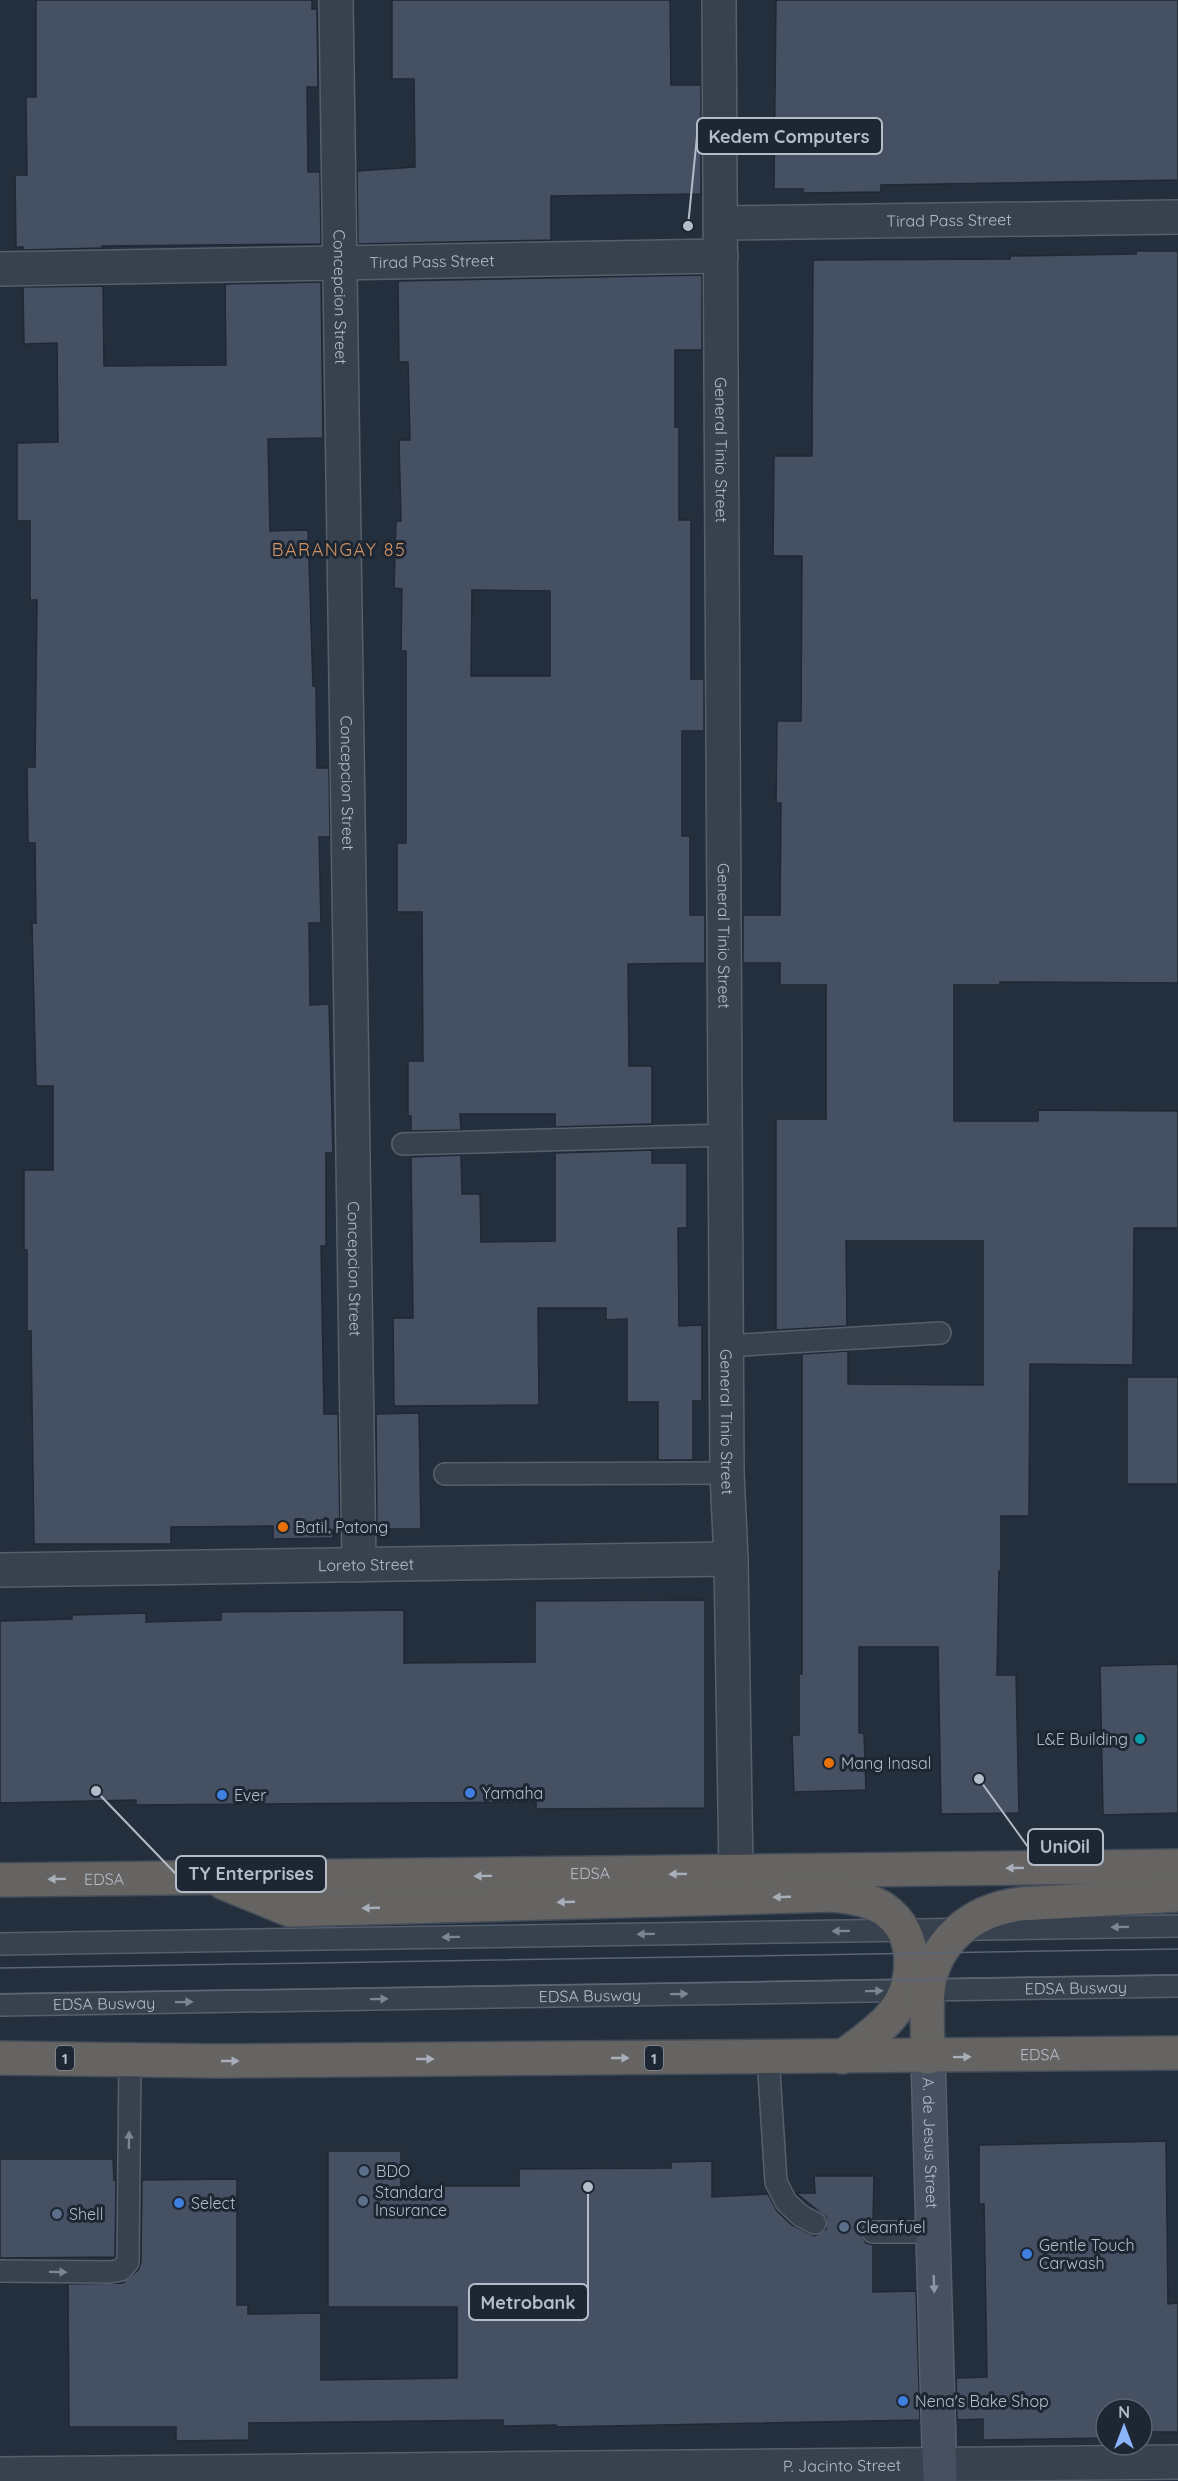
<svg xmlns="http://www.w3.org/2000/svg" width="1178" height="2481" font-family="Quicksand,sans-serif">
<style>
.building{fill:#455162;stroke:#1f2835;stroke-width:1.5;fill-rule:evenodd}
.lines{fill:none;stroke-linecap:round;stroke-linejoin:round}
.service-casing{stroke:#565f6c;stroke-width:24}
.minor-casing{stroke:#565f6c;stroke-width:36}
.tertiary-casing{stroke:#565f6c;stroke-width:36}
.secondary-casing{stroke:#565f6c;stroke-width:36}
.trunk-casing{stroke:#434c59;stroke-width:36}
.service{stroke:#38414e;stroke-width:21}
.minor{stroke:#38414e;stroke-width:33}
.tertiary{stroke:#38414e;stroke-width:33}
.secondary{stroke:#465061;stroke-width:33}
.trunk{stroke:#656462;stroke-width:33}
.tram{stroke:#5a6575;stroke-width:1.5}
.oneway{fill:#a8afba}
.oneway2{fill:#7c8592}
.oneway3{fill:#8e96a5}
.food-dot{fill:#e8710a;stroke:#1d2633;stroke-width:2}
.culture-dot{fill:#0f9aa8;stroke:#1d2633;stroke-width:2}
.shop-dot{fill:#3f7fe0;stroke:#1d2633;stroke-width:2}
.service-dot{fill:#5c6f8a;stroke:#1d2633;stroke-width:2}
.labels{text-anchor:middle;dominant-baseline:central;stroke-width:6;stroke-linejoin:round;paint-order:stroke}
.shield{fill:#1d2633;stroke:#878f9c;stroke-width:1.5}
.shield-label{font-size:15px;font-weight:bold;fill:#b4bcc9}
.street-label{font-size:16px;fill:#b4bcc9;stroke:#1d2633}
.poi-label{font-size:16px;fill:#b4bcc9;stroke:#1d2633;text-anchor:start}
.neighbourhood-label{font-size:18px;letter-spacing:1.5px;fill:#d59563;stroke:#1d2633}
.leader{fill:none;stroke:#b4bcc9;stroke-width:2}
.callout-dot{fill:#b4bcc9;stroke:#1d2633;stroke-width:2}
.callout{fill:#1d2633;stroke:#b4bcc9;stroke-width:2}
.callout-label{font-size:18px;text-anchor:middle;font-weight:bold;fill:#b4bcc9}
</style>
<rect width="100%" height="100%" fill="#242f3e"/>
<g class="building">
<path d="M36 0H312V9H317L318 87H307L308 172H320L321 244 102 246V248L23 250V247H16L15 175H27L26 97H36Z"/>
<path d="M392 0H670L671 85H701V194L551 196V240L358 244 357 171 415 167 414 79H392Z"/>
<path d="M776 0H1178V180L881 185V192L803 193V189H774Z"/>
<path d="M1136 251H1178V983L1000 982V985H954V1121H1038V1110L1178 1111V1228H1134L1133 1365 1030 1364 1029 1516H1001V1571H999L997 1675H1016L1019 1813 941 1814 938 1647H859V1733H864L866 1790 794 1792 792 1735H799V1674H802V1354L848 1351V1384L983 1385V1241H846L847 1326 776 1330V1119H826V985H780V963H743V915H780L781 803H776L777 721H801L802 556H773L774 456H812L813 260 1010 259V256L1136 254Z"/>
<path d="M702 275V350H675V427H679V520H691V679H704V731H682V836H690V915H705V963L628 964 629 1066H652V1124L555 1127V1114H460L461 1130 411 1131V1116H408V1061H423L422 912H397V843H406V651H401L402 589 394 588 396 521H401L399 440H410L408 362H399L398 281ZM472 590 550 591V676H471Z"/>
<path d="M321 282 323 438 268 439 270 531 308 530 313 686H316L317 768H329L330 837H319L321 923H309L310 1005 329 1004 333 1153H326V1246H321L324 1414H338L340 1530H333V1538L273 1539V1526L171 1527V1544H34L31 1331H27V1250H24V1170H53V1086H36L32 923H36L35 843H28L27 767H35L37 600H30V521H17V443L58 442 57 343 24 344 23 287 103 286 104 366 226 365 225 284Z"/>
<path d="M652 1150V1163H687V1228H678L679 1326 702 1325V1401H693V1460H658V1402H627V1319L606 1320V1308H538L539 1405 394 1406 393 1318H413L411 1157 461 1155 462 1194H480L481 1242 555 1241V1153Z"/>
<rect x="1127" y="1377" width="51" height="107"/>
<path d="M419 1413 421 1529H377L376 1414Z"/>
<path d="M705 1600V1808L536 1809V1802L136 1805V1800L0 1803V1621L72 1619V1615L146 1613V1622L221 1620V1612L404 1610V1663L535 1662V1601Z"/>
<path d="M1178 1664V1813L1103 1815 1100 1666Z"/>
<path d="M1166 2141 1168 2304 1178 2303V2432H1142V2409H1106V2438L983 2440V2419L957 2420 956 2378 987 2377 984 2204H979V2145Z"/>
<path d="M328 2151H401V2186H519V2169L671 2168V2162L712 2161V2197L768 2194 777 2211 792 2225 815 2236 826 2229V2217L796 2193H815L814 2176H874L873 2219 862 2225 860 2233 866 2243 873 2245V2292L916 2291 920 2420 556 2427V2425L503 2426V2420L249 2423V2440L176 2441V2427H69L68 2284 123 2283 138 2270 141 2262 142 2180 237 2179V2305H248V2314L321 2313V2380L457 2378V2307H328Z"/>
<path d="M0 2159H113L114 2180H116L115 2257 0 2258Z"/>
</g>
<g class="lines">
<defs>
<g id="service">
<path d="M403 1144 726 1135"/>
<path d="M726 1346 940 1333"/>
<path d="M445 1474 727 1473"/>
<path d="M0 1944 1178 1926"/>
<path id="s1" d="M0 2005 1178 1986"/>
<path d="M768 2057 776 2182 786 2202 801 2216 815 2223"/>
<path d="M873 2232H933"/>
<path d="M0 2271 110 2272 121 2270 128 2262 130 2059"/>
</g>
<g id="minor">
<path id="s2" d="M336 0 359 1565"/>
<path id="s3" d="M721 223 1178 217"/>
<path id="s4" d="M0 269 721 256"/>
<path id="s5" d="M0 1570 731 1559"/>
<path id="s6" d="M0 2474 1178 2462"/>
</g>
<g id="tertiary">
<path id="s7" d="M719 0 727 1473 731 1559 736 1873"/>
</g>
<g id="secondary">
<path id="s8" d="M928 2057 940 2481"/>
</g>
<g id="trunk">
<path id="s9" d="M0 1880 1178 1866"/>
<path d="M224 1883 290 1910 835 1895C852 1898 869 1899 884 1909 920 1934 917 1984 892 2015 878 2032 859 2044 842 2057"/>
<path d="M928 2057C928 2036 926 2014 928 1992 932 1942 972 1910 1020 1904L1178 1895"/>
<path id="s10" d="M0 2058 217 2061 1178 2053"/>
</g>
</defs>
<use href="#service" class="service-casing"/>
<use href="#minor" class="minor-casing"/>
<use href="#tertiary" class="tertiary-casing"/>
<use href="#secondary" class="secondary-casing"/>
<use href="#trunk" class="trunk-casing"/>
<use href="#service" class="service"/>
<use href="#minor" class="minor"/>
<use href="#tertiary" class="tertiary"/>
<use href="#secondary" class="secondary"/>
<use href="#trunk" class="trunk"/>
<g class="tram">
<path d="M0 1968 1178 1949"/>
<path d="M0 1994 1178 1975"/>
</g>
</g>
<defs><path id="oneway-solid" d="M-6-.8H1V-3.2L6.5 0L1 3.2V.8H-6Z" transform="scale(1.5)"/></defs>
<g class="oneway">
<use href="#oneway-solid" transform="translate(1015 1868) rotate(179)"/>
<use href="#oneway-solid" transform="translate(678 1874) rotate(179)"/>
<use href="#oneway-solid" transform="translate(483 1876) rotate(179)"/>
<use href="#oneway-solid" transform="translate(57 1879) rotate(179)"/>
<use href="#oneway-solid" transform="translate(782 1897) rotate(178)"/>
<use href="#oneway-solid" transform="translate(566 1902) rotate(178)"/>
<use href="#oneway-solid" transform="translate(371 1908) rotate(178)"/>
<use href="#oneway-solid" transform="translate(962 2057) rotate(-1)"/>
<use href="#oneway-solid" transform="translate(620 2058)"/>
<use href="#oneway-solid" transform="translate(425 2059)"/>
<use href="#oneway-solid" transform="translate(230 2061)"/>
</g>
<g class="oneway2">
<use href="#oneway-solid" transform="translate(1120 1927) rotate(179)"/>
<use href="#oneway-solid" transform="translate(841 1931) rotate(179)"/>
<use href="#oneway-solid" transform="translate(646 1934) rotate(179)"/>
<use href="#oneway-solid" transform="translate(451 1937) rotate(179)"/>
<use href="#oneway-solid" transform="translate(874 1991) rotate(-1)"/>
<use href="#oneway-solid" transform="translate(679 1994) rotate(-1)"/>
<use href="#oneway-solid" transform="translate(379 1999) rotate(-1)"/>
<use href="#oneway-solid" transform="translate(184 2002) rotate(-1)"/>
<use href="#oneway-solid" transform="translate(129 2140) rotate(-89)"/>
<use href="#oneway-solid" transform="translate(58 2272) rotate(1)"/>
</g>
<use class="oneway3" href="#oneway-solid" transform="translate(934 2284) rotate(88)"/>
<g class="food-dot">
<circle cx="283" cy="1527" r="6"/>
<circle cx="829" cy="1763" r="6"/>
</g>
<circle class="culture-dot" cx="1140" cy="1739" r="6"/>
<g class="shop-dot">
<circle cx="470" cy="1793" r="6"/>
<circle cx="222" cy="1795" r="6"/>
<circle cx="179" cy="2203" r="6"/>
<circle cx="1027" cy="2254" r="6"/>
<circle cx="903" cy="2401" r="6"/>
</g>
<g class="service-dot">
<circle cx="364" cy="2171" r="6"/>
<circle cx="363" cy="2201" r="6"/>
<circle cx="57" cy="2214" r="6"/>
<circle cx="844" cy="2227" r="6"/>
</g>
<g class="labels">
<g class="shield">
<rect x="56" y="2046" width="18" height="24" rx="4.5"/>
<rect x="645" y="2046" width="18" height="24" rx="4.5"/>
</g>
<g class="shield-label">
<text x="65" y="2058">1</text>
<text x="654" y="2058">1</text>
</g>
<g class="street-label">
<text stroke="none"><textPath href="#s3" startOffset="228">Tirad Pass Street</textPath></text>
<text stroke="none"><textPath href="#s4" startOffset="432">Tirad Pass Street</textPath></text>
<text stroke="none"><textPath href="#s2" startOffset="297">Concepcion Street</textPath></text>
<text stroke="none"><textPath href="#s7" startOffset="450">General Tinio Street</textPath></text>
<text stroke="none"><textPath href="#s2" startOffset="783">Concepcion Street</textPath></text>
<text stroke="none"><textPath href="#s7" startOffset="936">General Tinio Street</textPath></text>
<text stroke="none"><textPath href="#s2" startOffset="1269">Concepcion Street</textPath></text>
<text stroke="none"><textPath href="#s7" startOffset="1422">General Tinio Street</textPath></text>
<text stroke="none"><textPath href="#s5" startOffset="366">Loreto Street</textPath></text>
<text stroke="none"><textPath href="#s9" startOffset="590">EDSA</textPath></text>
<text stroke="none"><textPath href="#s9" startOffset="104">EDSA</textPath></text>
<text stroke="none"><textPath href="#s1" startOffset="1076">EDSA Busway</textPath></text>
<text stroke="none"><textPath href="#s1" startOffset="590">EDSA Busway</textPath></text>
<text stroke="none"><textPath href="#s1" startOffset="104">EDSA Busway</textPath></text>
<text stroke="none"><textPath href="#s10" startOffset="1040">EDSA</textPath></text>
<text stroke="none"><textPath href="#s8" startOffset="86">A. de Jesus Street</textPath></text>
<text stroke="none"><textPath href="#s6" startOffset="842">P. Jacinto Street</textPath></text>
</g>
<g class="poi-label">
<text x="295" y="1527">Batil. Patong</text>
<text x="1128" y="1739" text-anchor="end">L&amp;E Building</text>
<text x="841" y="1763">Mang Inasal</text>
<text x="482" y="1793">Yamaha</text>
<text x="234" y="1795">Ever</text>
<text x="376" y="2171">BDO</text>
<text x="375" y="2192">Standard<tspan x="375" dy="18">Insurance</tspan></text>
<text x="191" y="2203">Select</text>
<text x="69" y="2214">Shell</text>
<text x="856" y="2227">Cleanfuel</text>
<text x="1039" y="2245">Gentle Touch<tspan x="1039" dy="18">Carwash</tspan></text>
<text x="915" y="2401">Nena's Bake Shop</text>
</g>
<g class="neighbourhood-label">
<text x="339" y="549">BARANGAY 85</text>
</g>
</g>
<path class="leader" d="M688 226L697 136M979 1779L1028 1847M96 1791L176 1874M588 2187L588 2302"/>
<g class="callout-dot">
<circle cx="688" cy="226" r="6"/>
<circle cx="979" cy="1779" r="6"/>
<circle cx="96" cy="1791" r="6"/>
<circle cx="588" cy="2187" r="6"/>
</g>
<g class="callout">
<rect x="697" y="118" width="185" height="36" rx="6"/>
<rect x="1028" y="1829" width="75" height="36" rx="6"/>
<rect x="176" y="1856" width="150" height="36" rx="6"/>
<rect x="469" y="2284" width="119" height="36" rx="6"/>
</g>
<g class="callout-label">
<text x="789" y="143">Kedem Computers</text>
<text x="1065" y="1853">UniOil</text>
<text x="251" y="1880">TY Enterprises</text>
<text x="528" y="2309">Metrobank</text>
</g>
<g transform="translate(1124 2427)"><circle r="28" fill="#1d2633" stroke="#59626f" stroke-width="1.5"/>
<path d="M0-4.5L10 22L0 15L-10 22Z" fill="#8ab4f8"/>
<text y="-9" font-size="16" font-weight="bold" text-anchor="middle" fill="#b4bcc9">N</text>
</g>
</svg>
